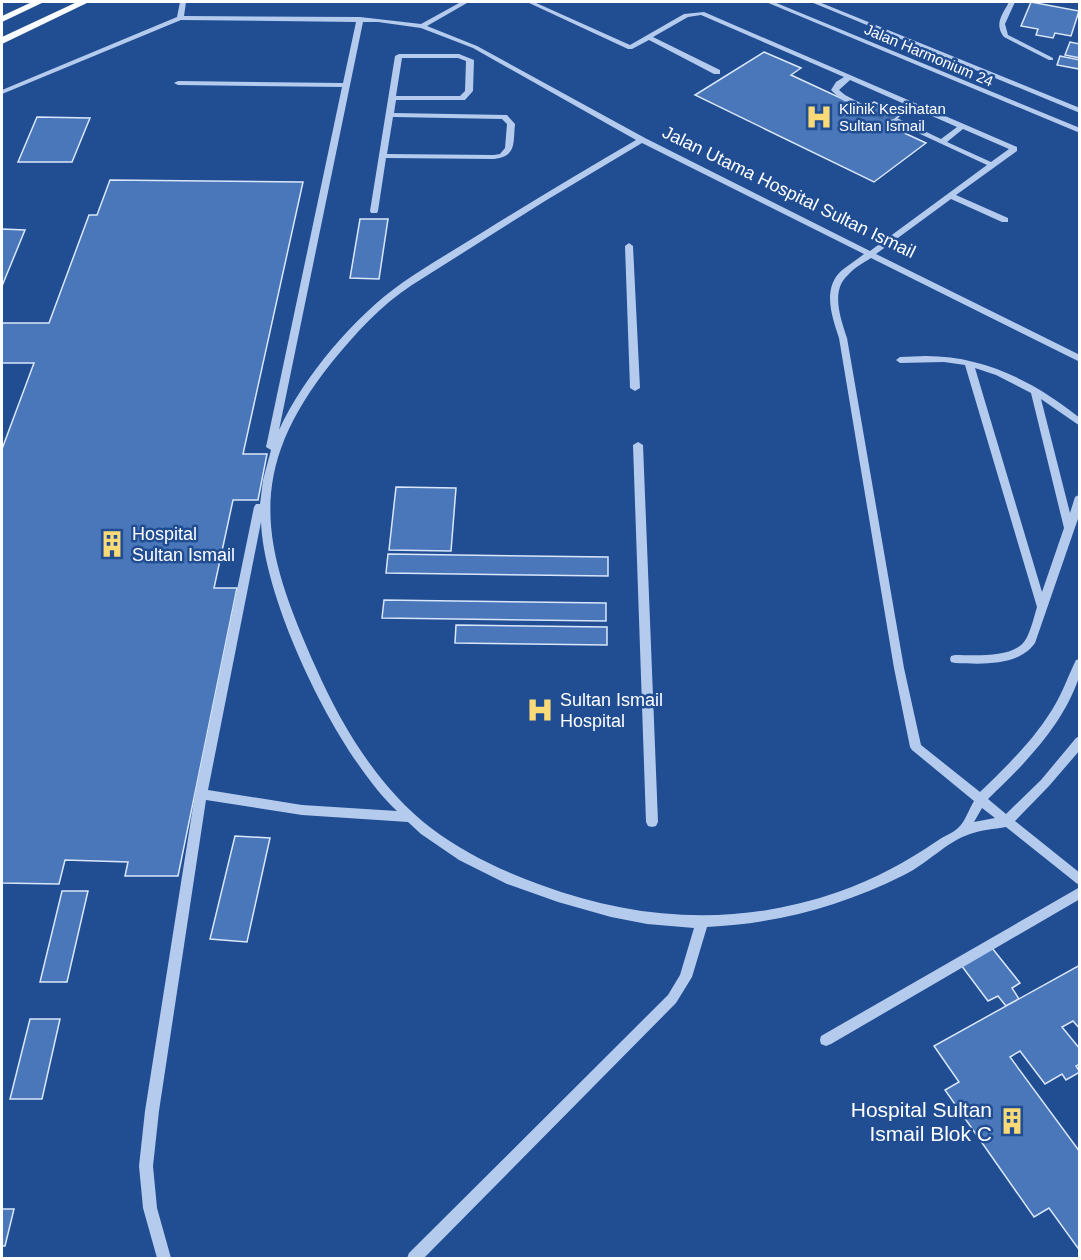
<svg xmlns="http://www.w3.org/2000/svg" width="1081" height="1260" font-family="Helvetica,sans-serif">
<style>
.building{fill:#4a77b9;stroke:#dae7fa;stroke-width:1.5}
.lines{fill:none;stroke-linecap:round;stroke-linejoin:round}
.minor-tunnel{stroke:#4268a3;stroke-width:8;stroke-dasharray:8 4;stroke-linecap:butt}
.minor{fill:#b4cbed;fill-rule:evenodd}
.major{fill:#fafcff;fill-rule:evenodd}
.labels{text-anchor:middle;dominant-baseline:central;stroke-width:5;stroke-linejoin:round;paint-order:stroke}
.far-street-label{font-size:15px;fill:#fff;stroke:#214d93}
.far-poi-label{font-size:15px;fill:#fff;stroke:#214d93;text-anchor:start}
.street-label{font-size:18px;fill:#fff;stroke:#214d93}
.poi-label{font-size:18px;fill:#fff;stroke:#214d93;text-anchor:start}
.near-poi-label{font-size:21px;fill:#fff;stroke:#214d93;text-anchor:end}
</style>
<rect width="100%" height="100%" fill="#214d93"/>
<g class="building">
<path d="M1031 2 1079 11 1071 36 1055 33 1053 38 1036 35 1038 29 1021 26Z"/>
<path d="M1070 42 1080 44V58L1065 55Z"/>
<path d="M764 52 801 68 791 75 864 109 874 102 902 114 887 125 926 143 874 182 695 95Z"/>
<path d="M1060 56 1080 60 1079 69 1057 65Z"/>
<path d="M37 117 90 118 72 162H18Z"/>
<path d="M110 180 303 182 243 454H267L258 500H233L214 588H237L178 876H125L128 862 65 860 59 884 2 883V449L34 363H2V323H49L89 215H97Z"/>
<path d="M360 219H388L379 279 350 278Z"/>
<path d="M2 229 25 230 2 286Z"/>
<path d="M396 487 456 488 451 551 389 550Z"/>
<path d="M388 554 608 557V576L386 573Z"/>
<path d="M384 600 606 603V621L382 618Z"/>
<path d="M456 625 607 627V645L455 643Z"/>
<path d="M235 836 270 838 247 942 210 939Z"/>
<path d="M62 891H88L67 982H40Z"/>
<path d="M992 948 1020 983 1012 988 1019 999 1006 1006 998 996 988 1001 961 965Z"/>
<path d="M1080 965V1029L1073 1021 1062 1027 1080 1049V1064L1076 1066 1080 1072 1066 1080 1062 1074 1045 1084 1020 1051 1010 1057 1080 1152V1251L1049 1208 1034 1217 945 1090 959 1082 934 1046Z"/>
<path d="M30 1019H60L42 1099H10Z"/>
<path d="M2 1209H14L5 1246H2Z"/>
</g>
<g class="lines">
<path class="minor-tunnel" d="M866 108 894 120"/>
<g class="minor">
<path d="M180 2H186L184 16 360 17 421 24 461 2H468L467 3 427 26 477 46 645 138 870 251 987 165 890 120 897 118 941 139 957 127 850 80 839 90 845 95 870 108C860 113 838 98 831 90L836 82 844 77 701 15 688 17 653 37 720 70V74H714L649 40 632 49H628L527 2H534L630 45 684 14 704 12 1017 147V151L956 195 1008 218V222H1002L951 199 876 254 1080 355V362L871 258C863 263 854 268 848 275 830 291 841 319 847 338L904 668 921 745 980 792C1008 765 1037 737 1056 703 1064 689 1069 674 1076 660L1080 659C1080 665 1080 672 1079 677 1064 724 1023 766 988 799L1006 814 1041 780 1076 738 1080 736V750L1049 786 1015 821 1080 873V886L1006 827C994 829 981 830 970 834 946 842 927 864 904 875 842 906 776 924 707 927L692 977 676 1003 424 1258H407L409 1253 668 995 680 975 694 928 647 924 611 917 558 902 507 884 459 860 421 834 408 822 302 815 206 800 159 1111 153 1166 157 1208 171 1258H157L143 1208 139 1166 145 1111 195 794 254 507 256 504H260L263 480 271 450 266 447 342 87 178 85 174 83 178 81 343 83 356 22 181 20 2 94V90L177 17ZM363 22H378L421 28 473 48 636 140C585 170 534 200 483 232 456 249 428 265 402 283 354 317 304 376 279 430ZM963 129 1009 149 991 162 947 142ZM642 143 864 254C857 260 848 265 841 271 822 289 832 317 839 338L894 668 910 747 912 750 974 801C969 809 965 822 958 828 953 833 944 836 937 841 906 862 875 879 838 892 738 927 639 921 541 885 502 871 464 853 431 828 379 788 342 727 316 668 262 547 243 473 332 362 355 334 381 305 412 285L545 201ZM261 522C264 603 338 756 397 811L302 805 208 790ZM982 808 995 818 974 822Z"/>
<path d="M766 2H774L1080 128V133Z"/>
<path d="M811 2H819L1080 108V113Z"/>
<path d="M1009 2H1015L1005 24 1008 35 1053 58V60H1049L1004 37C994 24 1002 15 1009 2Z"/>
<path d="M459 54 474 60 473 91 465 100H396L394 113 507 115 515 124C513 143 517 156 494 159L386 158 378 211 377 213H371L370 211 395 56 399 54ZM402 58H458L466 61 465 91 460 96H396ZM393 117 502 119 507 124 505 148 500 154 494 155 387 154Z"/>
<path d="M629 243 633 246 640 388 635 391 630 388 625 246Z"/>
<path d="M926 356C984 356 1035 382 1080 418V426L1041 399 1070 513 1075 497 1080 494V513L1035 643C1018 667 981 664 955 663L951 662 950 659 951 656 955 655C974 655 1015 659 1026 639 1031 630 1034 617 1037 607L965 365 944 362 900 363 896 360 900 357ZM975 368 996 375 1031 393 1064 528 1042 592Z"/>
<path d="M638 442 643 445 658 822 656 826 652 827 648 826 646 822 633 445Z"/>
<path d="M1080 887V899L831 1044 826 1046 821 1044 820 1040 821 1036Z"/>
</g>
<g class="major">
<path d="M32 2H44L2 22V16Z"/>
<path d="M77 2H89L2 44V37Z"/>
</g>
</g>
<defs>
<symbol id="hospital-bare" viewBox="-9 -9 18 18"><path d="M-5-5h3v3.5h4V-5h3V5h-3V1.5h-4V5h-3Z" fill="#fada76" stroke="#214d93" stroke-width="2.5" paint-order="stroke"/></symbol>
<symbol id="building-bare" viewBox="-9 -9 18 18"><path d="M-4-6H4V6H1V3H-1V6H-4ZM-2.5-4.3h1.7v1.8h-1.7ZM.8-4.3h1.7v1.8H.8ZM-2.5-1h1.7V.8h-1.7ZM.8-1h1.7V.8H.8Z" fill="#fada76" stroke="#214d93" stroke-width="2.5" paint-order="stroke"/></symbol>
</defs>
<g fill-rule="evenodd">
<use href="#hospital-bare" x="800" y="98" width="38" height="38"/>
<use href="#building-bare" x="93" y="525" width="38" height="38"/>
<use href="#hospital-bare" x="521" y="691" width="38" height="38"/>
<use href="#building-bare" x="993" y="1102" width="38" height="38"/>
</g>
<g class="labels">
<g class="far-street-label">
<text transform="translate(929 55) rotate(23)">Jalan Harmonium 24</text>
</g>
<g class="far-poi-label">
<text x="839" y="108">Klinik Kesihatan<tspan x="839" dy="17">Sultan Ismail</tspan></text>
</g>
<g class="street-label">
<text transform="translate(789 192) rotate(26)">Jalan Utama Hospital Sultan Ismail</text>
</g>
<g class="poi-label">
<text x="132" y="534">Hospital<tspan x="132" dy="21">Sultan Ismail</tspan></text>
<text x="560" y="700">Sultan Ismail<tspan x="560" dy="21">Hospital</tspan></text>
</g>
<g class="near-poi-label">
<text x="992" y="1109">Hospital Sultan<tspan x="992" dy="24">Ismail Blok C</tspan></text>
</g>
</g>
<rect width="1081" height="1260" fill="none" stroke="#ffffff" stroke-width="6"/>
</svg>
